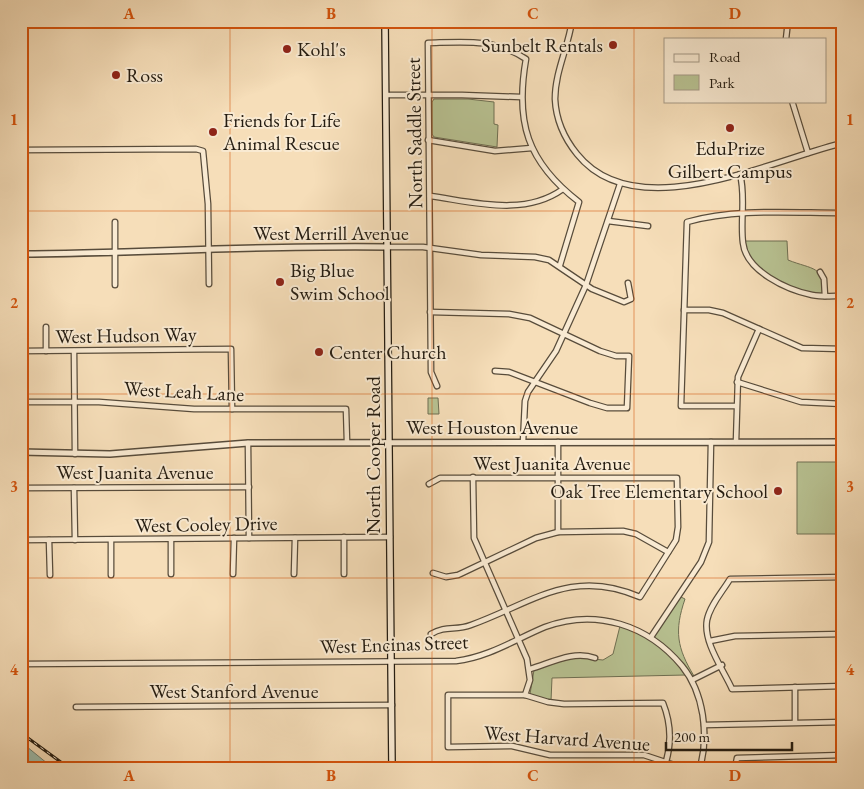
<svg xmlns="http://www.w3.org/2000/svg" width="864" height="789" font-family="'EB Garamond',serif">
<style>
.green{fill:#b8c292;stroke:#6e6f52}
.water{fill:#9dbcac;stroke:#6d7c6e}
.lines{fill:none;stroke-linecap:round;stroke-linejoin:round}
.minor-casing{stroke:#584c3b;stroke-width:7}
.tertiary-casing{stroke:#584c3b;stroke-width:8}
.secondary-casing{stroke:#241c11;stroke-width:8}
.minor{stroke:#f9ead2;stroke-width:4.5}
.tertiary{stroke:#f9ead2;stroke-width:5}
.secondary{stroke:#f9ead2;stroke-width:5.5}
.rail-casing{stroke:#241c11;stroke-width:3}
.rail{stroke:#f9ead2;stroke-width:1;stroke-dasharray:4;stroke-linecap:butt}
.grid{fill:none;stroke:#d4530c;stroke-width:1;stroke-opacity:0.55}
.poi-dot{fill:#8f2418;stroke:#f9ead2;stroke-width:2}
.labels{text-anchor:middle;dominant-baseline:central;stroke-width:4;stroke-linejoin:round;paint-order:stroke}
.poi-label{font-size:20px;fill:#241c11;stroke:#f9ead2;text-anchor:start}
.street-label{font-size:20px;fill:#241c11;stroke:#f9ead2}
.neatline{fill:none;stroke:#d4530c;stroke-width:2}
.grid-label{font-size:16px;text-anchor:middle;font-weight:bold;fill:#d4530c}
</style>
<rect width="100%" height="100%" fill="#f6deb9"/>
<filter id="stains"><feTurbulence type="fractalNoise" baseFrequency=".004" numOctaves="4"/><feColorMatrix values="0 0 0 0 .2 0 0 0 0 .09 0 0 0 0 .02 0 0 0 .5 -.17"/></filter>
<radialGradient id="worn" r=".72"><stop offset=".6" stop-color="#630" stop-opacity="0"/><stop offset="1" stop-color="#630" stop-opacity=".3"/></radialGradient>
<g class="green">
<path d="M434 99H468L494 102V124L498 125 497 147 434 137 432 134V102Z"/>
<path d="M742 241H787L788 260C813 270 824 265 825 296 806 295 763 279 750 263 746 258 744 247 742 241Z"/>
<path d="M428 398H438L439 414H428Z"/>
<path d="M843 462V534H797V462Z"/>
<path d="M677 595 685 599C674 631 677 648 694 676L689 680 686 675 552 678 551 701 530 694 534 670 572 657 603 660 613 654 620 626 649 637Z"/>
</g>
<path class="water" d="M21 742 53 768H21Z"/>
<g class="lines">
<defs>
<g id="minor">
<path d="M572 21C568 48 555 72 555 99 556 120 564 138 577 154 636 228 771 160 843 143"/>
<path d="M786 39 788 21"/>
<path d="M386 95H462L521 97"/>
<path d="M792 101 808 153"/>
<path d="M428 140 495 151 532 148"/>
<path d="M21 150 196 149 203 151 208 204 209 284"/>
<path d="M740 174C746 197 740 220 743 243 746 271 787 290 812 295 822 297 833 296 843 296"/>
<path d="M430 196C474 202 524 217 563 189"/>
<path d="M608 221 648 226"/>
<path d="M115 222V285"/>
<path d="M388 247H423L481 255 535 257 549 260 592 289 624 302 631 299 628 283"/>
<path d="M820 272 824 279 825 296"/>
<path d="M25 286V223"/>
<path d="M684 310H709L723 313 802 348 843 349"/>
<path d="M430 312 509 314 530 318 600 351 616 356H629L627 408H607L590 403 509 372 495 371"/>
<path d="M46 327V351"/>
<path d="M21 351 231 349 232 409"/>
<path d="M74 351 75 454"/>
<path d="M737 382 801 402 843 404"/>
<path d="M437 386 431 372 428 43C463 42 495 38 526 59 515 122 527 162 579 202L560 265"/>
<path d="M21 402H99L194 409H346L347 442"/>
<path d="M736 406H681L687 222C737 208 791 213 843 213"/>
<path d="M523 442 525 401 528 392 556 351 586 285 620 184"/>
<path d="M558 442V532"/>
<path d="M736 442 738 377 759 329"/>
<path d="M248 443 249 538"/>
<path d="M473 477 474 538 527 659 530 680 525 695"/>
<path d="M429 484 440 478H677L678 527 676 540 640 597C572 567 532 603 471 625 456 631 446 625 431 634"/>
<path d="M21 488 249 487"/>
<path d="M74 488 75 540"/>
<path d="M171 539V574"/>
<path d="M21 540 390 537"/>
<path d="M49 540 50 575"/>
<path d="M111 540V575"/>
<path d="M433 573 446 577 458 575 536 538 558 532 623 531 636 534 668 552"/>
<path d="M233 574 234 538"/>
<path d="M294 574 295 538"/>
<path d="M344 574V537"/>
<path d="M843 577 730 579C723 591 710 605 707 620 703 642 723 669 732 689L843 686"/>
<path d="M651 637 701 562 709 542 711 442"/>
<path d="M710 641 735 636 843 634"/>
<path d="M21 664 456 661C489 657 516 639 545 627 596 608 648 625 682 666 704 693 709 735 700 768"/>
<path d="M530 669C551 663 573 650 595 658"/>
<path d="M692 680 722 665"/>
<path d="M76 707 392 705"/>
<path d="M795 722V687"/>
<path d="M704 725 843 722"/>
<path d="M663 768 666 763V762C672 741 671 723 663 703L564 704 548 702 525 695H448V747L512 746 550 755H644L683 768"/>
<path d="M735 768 737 758 843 755"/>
</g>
<g id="tertiary">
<path d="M21 254C143 253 265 245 388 247"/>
<path d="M21 452 110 454 248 443 843 442"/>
</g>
<path id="secondary" d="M385 21 392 768"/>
</defs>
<use href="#minor" class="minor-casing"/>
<use href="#tertiary" class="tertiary-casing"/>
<use href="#secondary" class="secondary-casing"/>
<use href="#minor" class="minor"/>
<use href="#tertiary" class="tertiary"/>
<use href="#secondary" class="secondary"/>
<defs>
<path id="rail" d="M21 733 69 768"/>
</defs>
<use href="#rail" class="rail-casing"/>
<use href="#rail" class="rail"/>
</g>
<path class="grid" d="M230 21V768M432 21V768M634 21V768M21 211H843M21 394H843M21 578H843"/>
<g class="poi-dot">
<circle cx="613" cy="45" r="5"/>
<circle cx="287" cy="49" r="5"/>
<circle cx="116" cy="75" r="5"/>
<circle cx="730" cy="128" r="5"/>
<circle cx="213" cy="132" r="5"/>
<circle cx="280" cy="282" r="5"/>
<circle cx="319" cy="352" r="5"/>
<circle cx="778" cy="491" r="5"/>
</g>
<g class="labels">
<g class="poi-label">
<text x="603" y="45" text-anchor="end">Sunbelt Rentals</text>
<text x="297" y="49">Kohl's</text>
<text x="126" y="75">Ross</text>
<text x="223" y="120">Friends for Life<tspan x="223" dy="23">Animal Rescue</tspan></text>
<text x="730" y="148" text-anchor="middle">EduPrize<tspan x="730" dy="23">Gilbert Campus</tspan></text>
<text x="290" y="270">Big Blue<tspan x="290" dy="23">Swim School</tspan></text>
<text x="329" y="352">Center Church</text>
<text x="768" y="491" text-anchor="end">Oak Tree Elementary School</text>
</g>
<g class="street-label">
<text transform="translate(414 133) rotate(-91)">North Saddle Street</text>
<text x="331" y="233">West Merrill Avenue</text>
<text transform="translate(126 335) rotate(-1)">West Hudson Way</text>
<text transform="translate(184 391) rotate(3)">West Leah Lane</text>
<text x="492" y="427">West Houston Avenue</text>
<text transform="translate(373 455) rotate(-90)">North Cooper Road</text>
<text x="552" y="463">West Juanita Avenue</text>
<text x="135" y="472">West Juanita Avenue</text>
<text transform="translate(206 524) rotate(-1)">West Cooley Drive</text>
<text transform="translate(394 644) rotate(-2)">West Encinas Street</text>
<text x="234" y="691">West Stanford Avenue</text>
<text transform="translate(567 738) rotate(4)">West Harvard Avenue</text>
</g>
</g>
<rect width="864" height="789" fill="none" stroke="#f6deb9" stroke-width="55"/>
<rect x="664" y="38" width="162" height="65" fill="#f9ead2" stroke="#a49885"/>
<rect x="674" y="54" width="25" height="8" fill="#f9ead2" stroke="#a49885"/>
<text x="709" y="62" font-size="15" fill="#241c11">Road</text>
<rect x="674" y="75" width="25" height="15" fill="#b8c292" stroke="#a49885"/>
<text x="709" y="88" font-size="15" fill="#241c11">Park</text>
<path d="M666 742v8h126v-8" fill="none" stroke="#241c11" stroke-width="2.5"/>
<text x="674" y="742" font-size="15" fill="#241c11" stroke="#f9ead2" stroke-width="4" paint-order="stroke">200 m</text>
<rect x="28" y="28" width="808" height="734" class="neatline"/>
<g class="grid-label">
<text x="129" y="19">A</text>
<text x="331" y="19">B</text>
<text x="533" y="19">C</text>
<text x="735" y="19">D</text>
<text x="14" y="125">1</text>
<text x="850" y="125">1</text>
<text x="14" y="308">2</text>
<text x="850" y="308">2</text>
<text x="14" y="492">3</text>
<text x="850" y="492">3</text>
<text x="14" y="675">4</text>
<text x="850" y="675">4</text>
<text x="129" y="781">A</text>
<text x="331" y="781">B</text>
<text x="533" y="781">C</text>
<text x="735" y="781">D</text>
</g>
<rect width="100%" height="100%" filter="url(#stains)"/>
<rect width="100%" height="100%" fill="url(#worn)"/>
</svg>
